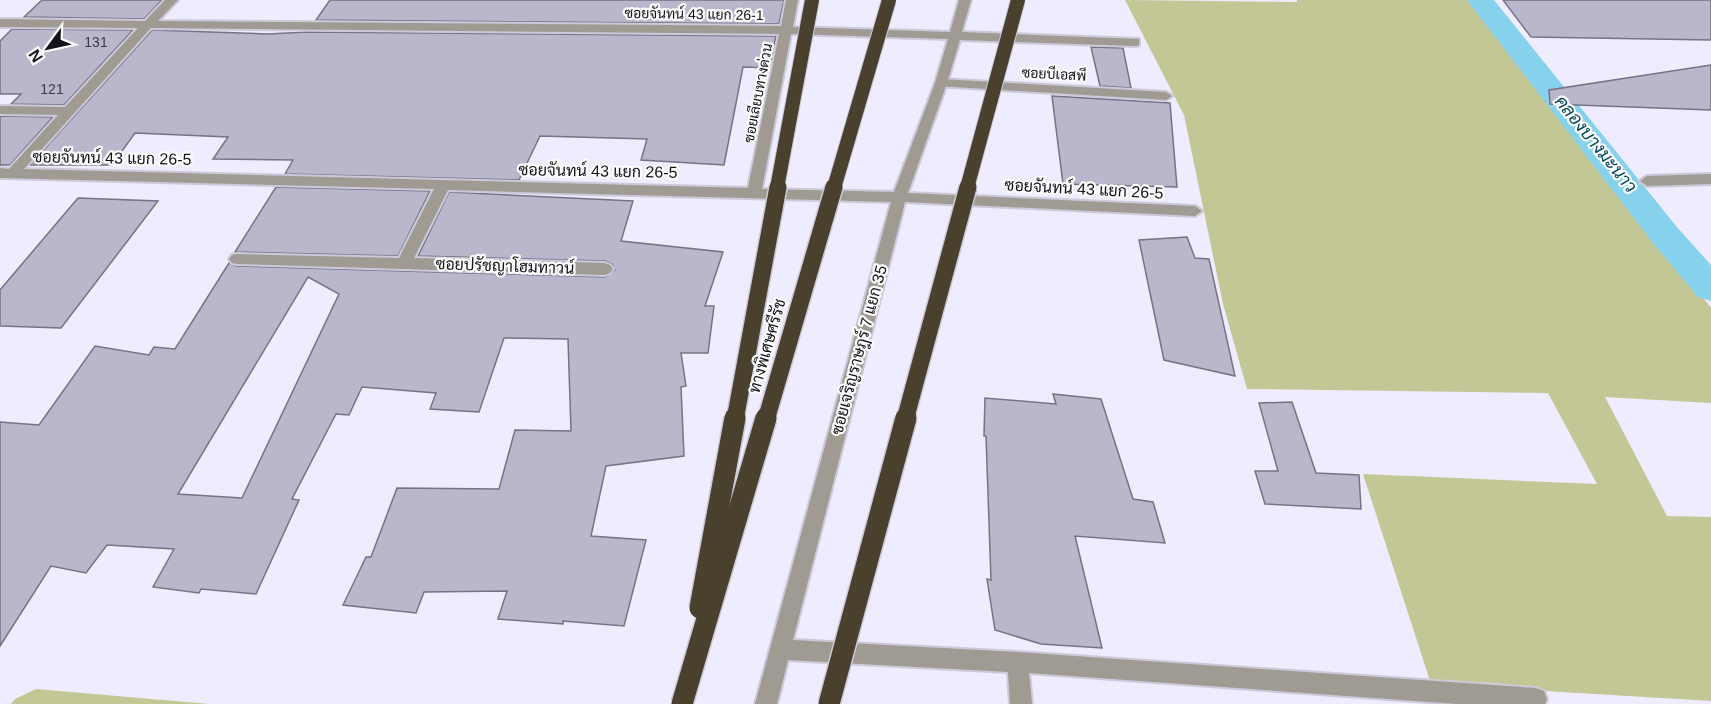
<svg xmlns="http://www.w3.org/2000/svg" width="1711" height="704" font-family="Helvetica,Sarabun,sans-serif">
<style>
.green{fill:#c3c796}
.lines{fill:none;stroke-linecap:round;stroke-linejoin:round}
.canal{fill:#86d1ec;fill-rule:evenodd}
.building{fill:#bab6cc;stroke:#767387;stroke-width:1.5;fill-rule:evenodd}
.service-casing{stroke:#ccc9da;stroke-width:4}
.minor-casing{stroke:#ccc9da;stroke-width:4}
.service{fill:#a09b92;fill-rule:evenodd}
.minor{fill:#a09b92;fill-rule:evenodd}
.motorway-bridge-far2-casing{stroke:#ccc9da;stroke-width:16;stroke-linecap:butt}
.motorway-bridge-far1-casing{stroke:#ccc9da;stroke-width:20;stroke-linecap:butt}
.motorway-bridge-casing{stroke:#ccc9da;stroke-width:24;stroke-linecap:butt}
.motorway-bridge-far2{stroke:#49402d;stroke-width:14}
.motorway-bridge-far1{stroke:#49402d;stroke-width:17}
.motorway-bridge{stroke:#49402d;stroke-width:21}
.labels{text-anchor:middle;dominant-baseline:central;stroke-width:4.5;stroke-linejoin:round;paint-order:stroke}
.far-street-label{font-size:14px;fill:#131119;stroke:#fcfcfc}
.number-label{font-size:14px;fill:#3d3a46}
.street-label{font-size:16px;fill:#131119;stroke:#fcfcfc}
.water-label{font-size:18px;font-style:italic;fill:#064a5d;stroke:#fcfcfc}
</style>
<rect width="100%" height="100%" fill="#efecff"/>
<g class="green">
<path d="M1125 0 1297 2V0H1470L1608 172 1711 308V403L1605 397 1667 516 1711 517V701L1431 684 1363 474 1597 484 1548 393 1247 389 1223 304 1184 115Z"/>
<path d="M36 689 209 704H11L15 699Z"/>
</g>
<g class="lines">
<path class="canal" d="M1467 0H1494L1676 226 1711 265V301L1698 297 1652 242Z"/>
</g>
<g class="building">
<path d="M42 0H162L144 19 24 17Z"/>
<path d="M330 0H784L779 24 316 20Z"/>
<path d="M1503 0H1711V40L1531 37Z"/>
<path d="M12 29 133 30 64 105 11 104 21 94H0V41Z"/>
<path d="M152 30 267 34 308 32 776 36 770 68 743 67 724 165 641 160 647 139 540 136 519 180 285 174 293 160 213 159 228 137 135 133 112 165H30Z"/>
<path d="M1091 47 1123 48 1131 88 1100 86Z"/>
<path d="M1711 65V110L1550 104 1549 90Z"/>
<path d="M1052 96 1170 103 1177 187 1063 184Z"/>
<path d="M0 116 53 117 10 165H0Z"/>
<path d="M276 187 430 191 398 256 235 252Z"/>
<path d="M449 192 633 201 621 241 723 252 705 306H714L708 353H681L686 386 681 387 684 456 606 466 591 536 646 540 624 626 563 621V624L498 619 507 591 424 592 416 613 343 605 366 557H371L397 488 499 489 515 430 571 431 568 339 504 338 479 412 430 409 436 393 362 387 349 415 336 414 292 499 299 500 256 594 201 589 199 593 153 587 174 549 107 545 86 573 51 566 0 646V422L39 425 95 346 149 355 154 347 175 349 229 263 237 266 605 277 615 270 612 264 605 261 418 256ZM308 277 339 294 242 498 178 494Z"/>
<path d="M78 198 158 201 61 328 0 326V290Z"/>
<path d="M1187 237 1195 258 1209 259 1235 376 1164 360 1139 240Z"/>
<path d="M1053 394 1101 399 1133 499 1153 502 1165 543 1075 536 1102 648 1041 644 995 630 987 579 991 580 986 436H984L985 398 1056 404Z"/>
<path d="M1292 402 1316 473 1359 475 1361 509 1265 504 1255 471H1278L1259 403Z"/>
</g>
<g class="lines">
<defs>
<path id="service" d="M941 79 1166 92 1172 96 1166 100 937 86 935 83 937 80Z"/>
<g id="minor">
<path d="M165 0H178L158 21 781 26 786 0H798L793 27 950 32 959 0H971L962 32 1139 39V45L1135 46 960 40 947 83 908 193 1195 206 1202 211 1195 216 905 202 793 640 1018 652 1536 688 1544 691 1547 699 1545 704H1457L1029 673 1032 704H1010L1008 672 788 660 777 704H755L891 202 448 190 414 258 605 263 610 265 613 269 610 273 605 275 237 264 232 263 229 259 232 255 237 254 399 258 434 189 0 178V168L9 169 58 115 0 114V106L65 107 138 28 0 27V19L145 21ZM151 28 779 34 748 188 24 169ZM791 34 948 39 935 83 894 192 762 189Z"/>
<path d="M1711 174V184L1647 186 1640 181 1647 176Z"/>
</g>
</defs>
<use href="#service" class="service-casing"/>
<use href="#minor" class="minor-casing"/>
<use href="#service" class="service"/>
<use href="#minor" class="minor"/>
<defs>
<g id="motorway-bridge-far2">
<path d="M777 188 812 0"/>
<path d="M834 188 889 0"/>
<path d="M967 188 1018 0"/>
</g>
<g id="motorway-bridge-far1">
<path d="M735 420 778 187"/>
<path d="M766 420 834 187"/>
<path d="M905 420 968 187"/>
</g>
<g id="motorway-bridge">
<path d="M700 608 735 418"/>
<path d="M682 704 766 418"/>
<path d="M829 704 906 418"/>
</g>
</defs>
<use href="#motorway-bridge-far2" class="motorway-bridge-far2-casing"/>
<use href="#motorway-bridge-far1" class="motorway-bridge-far1-casing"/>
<use href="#motorway-bridge" class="motorway-bridge-casing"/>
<use href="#motorway-bridge-far2" class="motorway-bridge-far2"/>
<use href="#motorway-bridge-far1" class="motorway-bridge-far1"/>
<use href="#motorway-bridge" class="motorway-bridge"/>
</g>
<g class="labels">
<g class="far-street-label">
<text transform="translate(694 14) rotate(1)">ซอยจันทน์ 43 แยก 26-1</text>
<text transform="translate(1054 74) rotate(3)">ซอยบีเอสพี</text>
<text transform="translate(758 93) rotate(-79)">ซอยเลียบทางด่วน</text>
</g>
<g class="number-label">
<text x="96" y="42">131</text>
<text x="52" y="89">121</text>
</g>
<g class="street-label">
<text transform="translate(112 158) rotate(1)">ซอยจันทน์ 43 แยก 26-5</text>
<text transform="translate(598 171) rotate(1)">ซอยจันทน์ 43 แยก 26-5</text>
<text transform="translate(1084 189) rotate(3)">ซอยจันทน์ 43 แยก 26-5</text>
<text transform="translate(505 266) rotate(2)">ซอยปรัชญาโฮมทาวน์</text>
<text transform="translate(767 346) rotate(-74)">ทางพิเศษศรีรัช</text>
<text transform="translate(859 350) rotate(-75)">ซอยเจริญราษฎร์ 7 แยก 35</text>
</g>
<g class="water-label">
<text transform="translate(1596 144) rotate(51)">คลองบางมะนาว</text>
</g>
</g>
<g transform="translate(48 48) rotate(237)" stroke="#fcfcfc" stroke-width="4.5" paint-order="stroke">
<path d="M0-4.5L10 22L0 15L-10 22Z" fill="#131119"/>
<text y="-9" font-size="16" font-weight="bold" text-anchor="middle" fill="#131119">N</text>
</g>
</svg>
